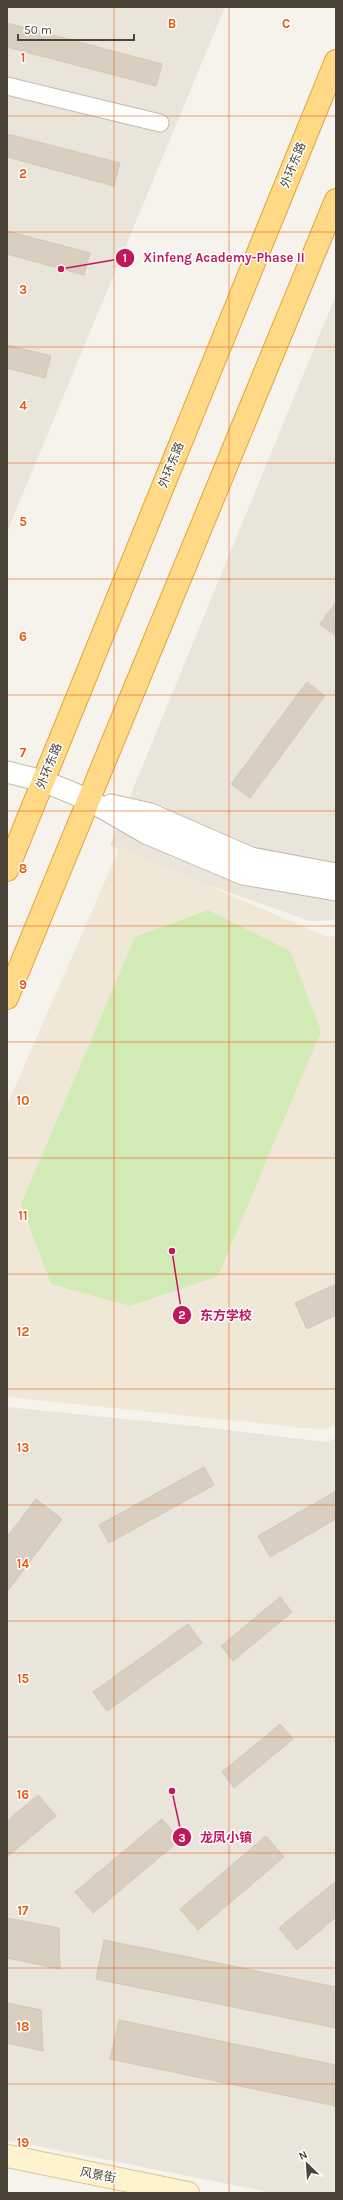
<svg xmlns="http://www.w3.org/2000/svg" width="343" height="2200" font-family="Karla,'Noto Sans SC',sans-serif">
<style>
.residential{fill:#eae5da}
.education{fill:#efe8d6}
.green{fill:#d2eab5}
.building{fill:#d8cfc1;stroke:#d3c7b4}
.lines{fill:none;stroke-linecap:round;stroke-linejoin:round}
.minor-casing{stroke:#c2bbae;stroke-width:19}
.tertiary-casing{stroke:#c2bbae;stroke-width:23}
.secondary-casing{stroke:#d6c79b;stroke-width:24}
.trunk-casing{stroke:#e0a43c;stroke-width:24}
.minor{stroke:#fff;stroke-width:17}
.tertiary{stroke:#fff;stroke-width:21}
.secondary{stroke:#fff3cd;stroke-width:22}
.trunk{stroke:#ffd985;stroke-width:22}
.grid{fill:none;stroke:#e8590c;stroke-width:1;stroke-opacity:0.55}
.labels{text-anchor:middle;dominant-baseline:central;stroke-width:3;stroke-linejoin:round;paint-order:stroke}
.street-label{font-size:12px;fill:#4b4439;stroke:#fff}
.grid-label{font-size:13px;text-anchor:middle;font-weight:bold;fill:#e8590c;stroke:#fff;stroke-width:3;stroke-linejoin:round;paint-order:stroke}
.leader{fill:none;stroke:#c2185b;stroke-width:1.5}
.callout-dot{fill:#c2185b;stroke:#fff;stroke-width:1.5}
.mark-label{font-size:12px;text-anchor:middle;font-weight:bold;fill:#fff}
.callout-label{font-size:13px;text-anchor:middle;font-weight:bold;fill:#c2185b;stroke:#fff;stroke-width:3;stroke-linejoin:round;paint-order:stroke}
</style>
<rect width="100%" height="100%" fill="#f6f3ec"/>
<g class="residential">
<path d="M7 7H225L7 532Z"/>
<path d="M336 295V920L310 921 142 862 110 845Z"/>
<path d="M7 1407 194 1426 327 1442 336 1438V2193H273L7 2140Z"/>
</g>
<path class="education" d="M120 847 327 937 336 936V1424L324 1430 7 1397V1105Z"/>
<path class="green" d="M208 910 290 951 321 1031 218 1276 130 1306 51 1284 21 1204 135 937Z"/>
<g class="building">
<path d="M7 23 162 64 156 86 7 47Z"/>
<path d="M7 134 120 163 114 186 7 157Z"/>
<path d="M7 231 90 253 84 275 7 254Z"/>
<path d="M7 345 51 356 45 378 7 368Z"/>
<path d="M336 602V636L320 624Z"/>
<path d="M307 682 325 696 250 798 231 784Z"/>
<path d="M336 1284V1315L307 1329 295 1303Z"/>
<path d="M204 1467 214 1485 109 1543 99 1525Z"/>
<path d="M336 1491V1519L270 1557 258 1536Z"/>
<path d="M36 1499 62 1519 7 1592V1537Z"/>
<path d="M280 1597 292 1612 233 1661 221 1646Z"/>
<path d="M188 1624 202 1643 107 1711 93 1692Z"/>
<path d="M280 1724 293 1739 234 1788 222 1772Z"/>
<path d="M38 1795 56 1816 7 1857V1821Z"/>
<path d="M162 1819 180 1840 93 1913 75 1892Z"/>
<path d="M266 1836 284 1857 198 1930 180 1909Z"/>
<path d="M336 1881V1917L297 1950 279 1928Z"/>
<path d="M7 1918 59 1928 60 1969 7 1958Z"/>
<path d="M104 1940 336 1987V2028L96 1979Z"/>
<path d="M7 2003 41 2010 43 2051 7 2043Z"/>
<path d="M119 2020 336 2065V2106L110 2059Z"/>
</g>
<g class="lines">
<defs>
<path id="minor" d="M7 86 160 123"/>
<g id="tertiary">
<path d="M7 772 43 781 87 799 146 833 243 874 336 890"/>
<path d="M111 805 150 814 251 858 336 874"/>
</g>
<path id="secondary" d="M7 2156 188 2193"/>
<g id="trunk">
<path d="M7 870 336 61"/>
<path d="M7 998 336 200"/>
</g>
</defs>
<use href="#minor" class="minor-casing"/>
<use href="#tertiary" class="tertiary-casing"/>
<use href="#secondary" class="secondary-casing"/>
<use href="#trunk" class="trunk-casing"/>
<use href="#minor" class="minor"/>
<use href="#tertiary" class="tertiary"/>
<use href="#secondary" class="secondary"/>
<use href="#trunk" class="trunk"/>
</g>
<path class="grid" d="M114 7V2193M229 7V2193M7 116H336M7 232H336M7 347H336M7 463H336M7 579H336M7 695H336M7 811H336M7 926H336M7 1042H336M7 1158H336M7 1274H336M7 1389H336M7 1505H336M7 1621H336M7 1737H336M7 1853H336M7 1968H336M7 2084H336"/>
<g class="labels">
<g class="street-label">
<text transform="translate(293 165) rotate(-68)">外环东路</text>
<text transform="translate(171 465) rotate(-68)">外环东路</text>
<text transform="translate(49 766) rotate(-68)">外环东路</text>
<text transform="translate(98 2175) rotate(11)">风景街</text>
</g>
</g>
<g class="grid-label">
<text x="172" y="28">B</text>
<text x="286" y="28">C</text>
<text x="23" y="62">1</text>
<text x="23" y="178">2</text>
<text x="23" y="294">3</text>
<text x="23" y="410">4</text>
<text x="23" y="526">5</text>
<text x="23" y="641">6</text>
<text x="23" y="757">7</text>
<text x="23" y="873">8</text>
<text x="23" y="989">9</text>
<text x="23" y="1105">10</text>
<text x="23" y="1220">11</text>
<text x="23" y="1336">12</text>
<text x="23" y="1452">13</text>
<text x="23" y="1568">14</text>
<text x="23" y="1683">15</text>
<text x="23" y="1799">16</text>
<text x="23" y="1915">17</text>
<text x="23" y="2031">18</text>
<text x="23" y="2147">19</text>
</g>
<path class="leader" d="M61 269L125 258M172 1251L182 1315M172 1791L182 1837"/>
<g class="callout-dot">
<circle cx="61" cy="269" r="4"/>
<circle cx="172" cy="1251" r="4"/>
<circle cx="172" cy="1791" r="4"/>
<circle cx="125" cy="258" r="10"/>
<circle cx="182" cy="1315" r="10"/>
<circle cx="182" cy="1837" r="10"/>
</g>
<g class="mark-label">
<text x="125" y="262">1</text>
<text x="182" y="1319">2</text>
<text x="182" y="1842">3</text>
</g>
<g class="callout-label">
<text x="224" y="262">Xinfeng Academy-Phase II</text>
<text x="226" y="1320">东方学校</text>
<text x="226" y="1842">龙凤小镇</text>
</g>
<rect width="343" height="2200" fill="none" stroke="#4b4439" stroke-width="16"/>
<g transform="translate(307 2164) rotate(335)" stroke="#ffffff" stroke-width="3" paint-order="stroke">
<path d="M0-3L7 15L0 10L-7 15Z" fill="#4b4439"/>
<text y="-6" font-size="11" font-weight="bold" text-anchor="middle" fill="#4b4439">N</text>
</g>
<path d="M18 34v6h116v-6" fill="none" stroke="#4b4439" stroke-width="2"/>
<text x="24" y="34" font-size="12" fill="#4b4439" stroke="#ffffff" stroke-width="3" paint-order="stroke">50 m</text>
</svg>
